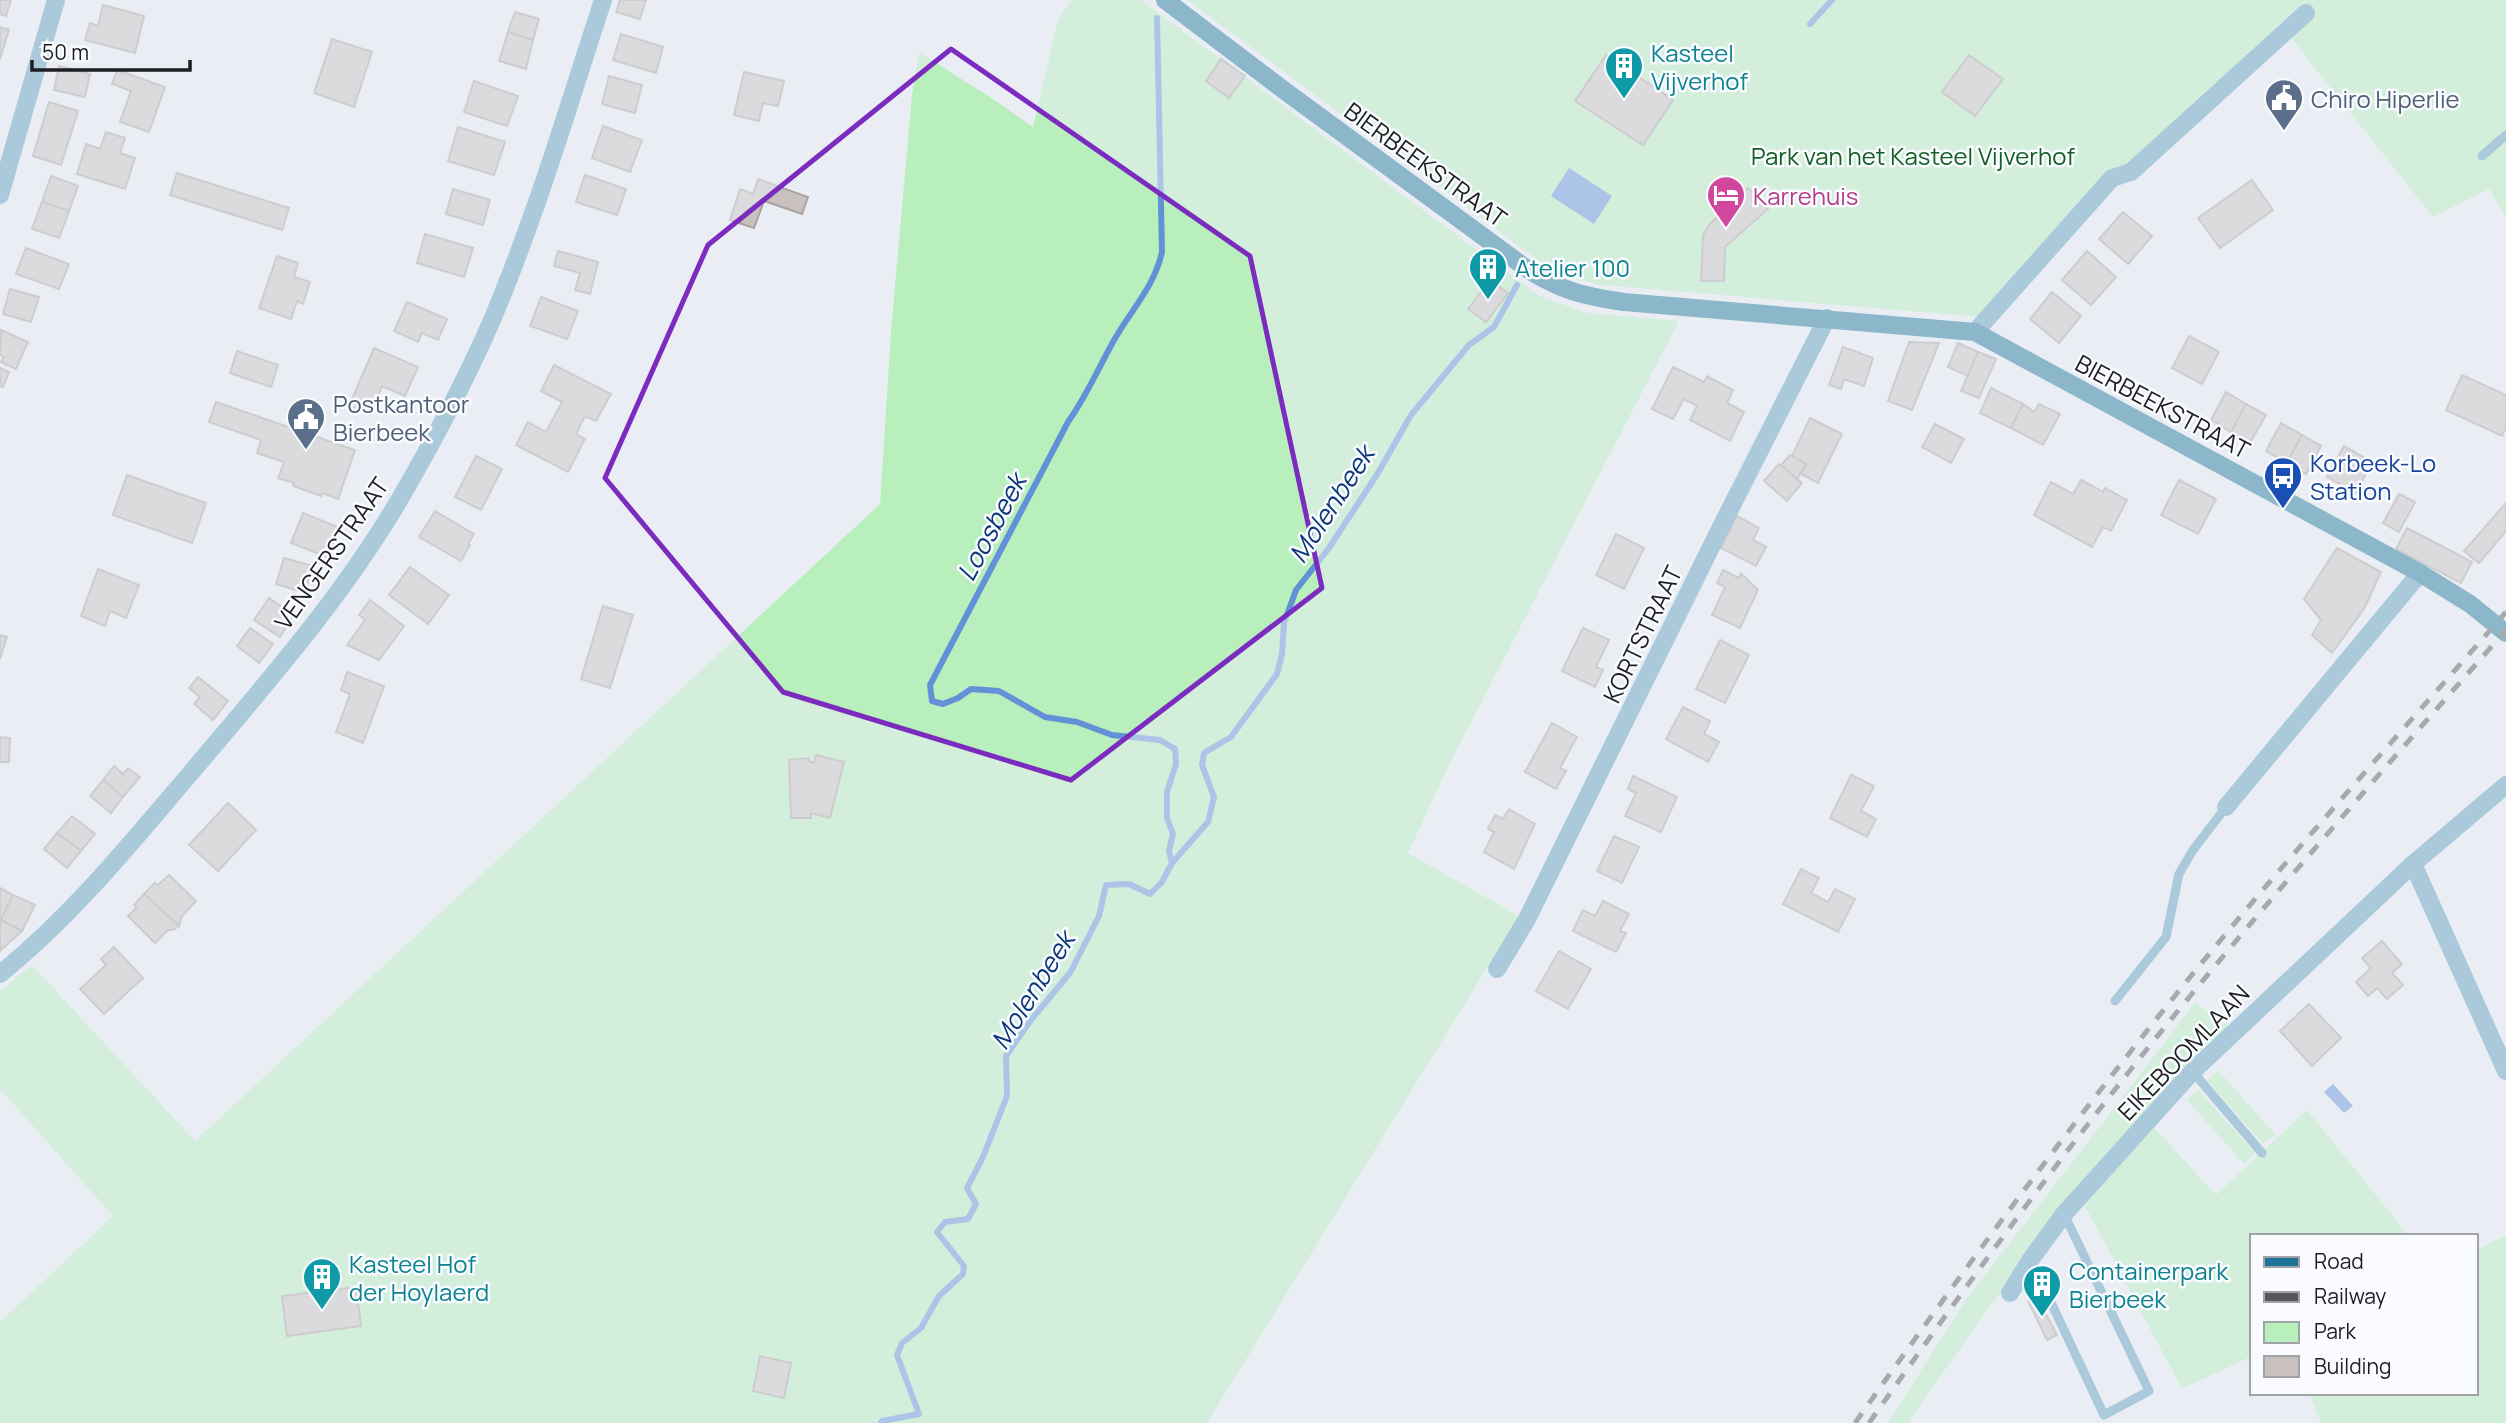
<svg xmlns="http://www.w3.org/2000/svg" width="2506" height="1423" font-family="Manrope,sans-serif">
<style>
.green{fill:#b9efbc}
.water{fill:#6391d7}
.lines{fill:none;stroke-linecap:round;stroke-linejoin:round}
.stream{stroke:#6391d7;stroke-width:6}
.building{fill:#c9c1c0;stroke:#aba3a2;stroke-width:2}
.lane{stroke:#5e9ebd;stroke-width:9}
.street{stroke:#5e9ebd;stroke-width:18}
.secondary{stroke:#1c7397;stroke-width:18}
.rail{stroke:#55575a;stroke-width:5;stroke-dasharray:12 12;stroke-linecap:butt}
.marked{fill:none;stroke:#7b2cbf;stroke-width:5;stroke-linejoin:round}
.labels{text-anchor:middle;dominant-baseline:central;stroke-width:5;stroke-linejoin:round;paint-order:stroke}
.culture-label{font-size:24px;fill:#0d838f;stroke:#f9fbff;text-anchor:start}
.service-label{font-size:24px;fill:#4e5e75;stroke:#f9fbff;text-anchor:start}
.park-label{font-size:24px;fill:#115e23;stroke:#f9fbff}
.street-label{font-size:24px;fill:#1d1e20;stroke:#f9fbff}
.hotel-label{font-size:24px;fill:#b23c85;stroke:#f9fbff;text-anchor:start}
.transit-label{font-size:24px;fill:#164399;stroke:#f9fbff;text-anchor:start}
.water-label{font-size:26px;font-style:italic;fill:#0a3776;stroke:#f9fbff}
</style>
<rect width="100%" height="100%" fill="#eaeef4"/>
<g class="green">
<path d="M1072 0H1141L1539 296 1588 313 1679 321 1449 765 1408 853 1519 916 1207 1423H0V1322L113 1216 0 1089V991L32 965 195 1141 880 504 891 331 912 95 919 52 993 99 1033 127 1058 19Z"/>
<path d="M1187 0H2506V217L2489 189 2433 217 2280 24 2123 171 1981 317 1600 285 1567 277 1542 263Z"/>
<path d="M2195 1003 2231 1028 2062 1212 1985 1313 1908 1423H1888L1965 1301Z"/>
<path d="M2218 1070 2275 1134 2263 1144 2207 1080Z"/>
<path d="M2198 1090 2255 1153 2244 1164 2187 1100Z"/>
<path d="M2307 1110 2409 1236H2252V1356L2182 1389 2084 1204 2150 1123 2216 1195Z"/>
<path d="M2506 1235V1423H2321L2309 1393H2476V1250Z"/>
</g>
<g class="water">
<path d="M1569 168 1612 196 1594 224 1551 196Z"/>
<path d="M2333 1084 2353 1106 2344 1113 2324 1092Z"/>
</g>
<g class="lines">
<g class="stream">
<path d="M1157 18 1162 252C1154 288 1130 311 1113 342 1098 369 1086 397 1068 422L930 685 932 701 943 704 958 698 971 689 999 691 1045 717 1077 722 1112 735 1160 740 1175 749 1176 764 1167 792V818L1173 834 1169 851 1172 863"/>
<path d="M1810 24 1832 0"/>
<path d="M881 1423 882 1421 919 1414 897 1355 902 1343 921 1328 939 1296 963 1274 964 1266 937 1232 945 1222 968 1219 976 1204 967 1188 983 1157 1007 1096 1006 1056 1031 1020 1070 973 1099 916 1106 885 1129 884 1150 894 1162 882 1172 863 1208 822 1214 797 1202 765 1204 753 1231 737 1277 674 1282 654 1284 623 1296 590 1329 548 1378 473 1411 415 1469 345 1494 327 1517 285"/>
</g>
</g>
<g class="building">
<path d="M0 0H11L6 16 0 14Z"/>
<path d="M620 0H646L640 19 616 12Z"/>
<path d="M103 5 144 16 135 53 85 40 90 23 98 26Z"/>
<path d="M515 12 539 19 533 40 508 32Z"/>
<path d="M0 27 9 30 0 59Z"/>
<path d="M508 32 533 40 526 69 499 61Z"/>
<path d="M621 34 663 47 656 73 613 60Z"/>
<path d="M332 39 372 52 354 107 314 93Z"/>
<path d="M1606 55 1673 100 1643 145 1575 101Z"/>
<path d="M1969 55 2003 79 1975 116 1942 92Z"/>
<path d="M1221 59 1245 76 1229 98 1206 81Z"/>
<path d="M59 66 90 74 85 97 54 90Z"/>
<path d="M117 70 165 87 149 132 120 122 131 91 112 84Z"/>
<path d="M744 72 784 81 778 106 763 103 759 121 734 115Z"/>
<path d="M609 76 642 85 635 113 602 104Z"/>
<path d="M474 81 518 96 507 126 464 112Z"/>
<path d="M49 102 78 111 61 165 33 156Z"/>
<path d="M603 126 642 140 630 172 592 158Z"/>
<path d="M458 127 505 142 494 175 448 161Z"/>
<path d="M106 132 125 138 120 153 135 158 125 189 77 174 86 144 100 149Z"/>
<path d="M177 173 289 208 282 230 170 195Z"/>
<path d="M585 175 626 189 617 215 576 202Z"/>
<path d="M51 176 78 186 69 211 42 202Z"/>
<path d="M758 179 808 197 802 214 764 201 754 228 730 220 740 189 753 194Z"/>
<path d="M2252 180 2273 210 2220 248 2198 218Z"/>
<path d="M1748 188 1768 209 1725 247 1724 281H1701L1703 235 1710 224Z"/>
<path d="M453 189 490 200 483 225 446 214Z"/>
<path d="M42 202 69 211 59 238 32 229Z"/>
<path d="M2123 212 2152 236 2128 264 2099 239Z"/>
<path d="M425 234 473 248 464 277 417 263Z"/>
<path d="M26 248 69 264 59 289 16 274Z"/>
<path d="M558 251 598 262 590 294 575 290 580 273 554 266Z"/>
<path d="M2087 251 2116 277 2091 305 2062 280Z"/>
<path d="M277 256 298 263 294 277 310 282 303 304 297 301 291 319 259 308Z"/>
<path d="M1490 280 1508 293 1486 322 1468 309Z"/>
<path d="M10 289 39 297 31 322 3 314Z"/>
<path d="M2052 292 2081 316 2059 343 2030 319Z"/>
<path d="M541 297 578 311 567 339 530 326Z"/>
<path d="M407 302 447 319 438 340 422 333 418 342 394 331Z"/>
<path d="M1 330 28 342 16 369 1 362 4 357 0 355Z"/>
<path d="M2189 336 2219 352 2202 384 2172 368Z"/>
<path d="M1909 342 1939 343 1912 410 1888 401Z"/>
<path d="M1958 343 1978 352 1968 376 1948 367Z"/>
<path d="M1843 347 1873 358 1864 386 1844 379 1841 389 1829 385Z"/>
<path d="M374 348 418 367 405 396 382 386 370 415 349 406Z"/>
<path d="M237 351 278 365 271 387 230 373Z"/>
<path d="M1978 352 1996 359 1979 398 1961 391Z"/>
<path d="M554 365 611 394 596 421 585 416 576 434 585 439 568 472 516 445 528 422 546 432 562 402 541 391Z"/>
<path d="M1673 367 1704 382 1707 376 1733 390 1727 403 1744 412 1730 441 1690 420 1697 406 1684 399 1673 419 1652 409Z"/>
<path d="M0 368 9 372 3 387 0 386Z"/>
<path d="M2462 375 2506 395V427L2502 436 2446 410Z"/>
<path d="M1991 388 2023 404 2011 428 1980 413Z"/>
<path d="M2226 392 2246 404 2231 432 2211 420Z"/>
<path d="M216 402 355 450 338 499 322 493 321 496 293 486 294 483 278 478 284 462 257 453 261 440 209 422Z"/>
<path d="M2023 404 2034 412 2039 404 2060 414 2043 445 2011 428Z"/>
<path d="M2246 404 2266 415 2250 443 2231 432Z"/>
<path d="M1810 418 1842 434 1818 483 1801 474 1806 464 1792 456Z"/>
<path d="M2281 423 2302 435 2287 463 2266 451Z"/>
<path d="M1935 424 1964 439 1951 463 1922 447Z"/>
<path d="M2302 435 2321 446 2306 474 2287 463Z"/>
<path d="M2344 446 2372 462 2356 493 2327 477Z"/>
<path d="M1790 455 1806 464 1797 479 1781 465Z"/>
<path d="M476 456 502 469 481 510 455 497Z"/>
<path d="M1779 464 1802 483 1787 501 1764 481Z"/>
<path d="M127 475 206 503 192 543 113 515Z"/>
<path d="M2081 480 2103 492 2105 488 2127 500 2111 531 2103 527 2092 547 2034 515 2051 482 2073 494Z"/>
<path d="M2179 480 2216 499 2198 534 2161 515Z"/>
<path d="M2399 494 2415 502 2399 532 2383 523Z"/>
<path d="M2506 503V531L2479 563 2464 551Z"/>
<path d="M435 511 474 534 468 544 470 545 461 561 419 537Z"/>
<path d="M303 513 340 528 329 558 291 543Z"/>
<path d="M1737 516 1759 528 1753 540 1766 547 1756 566 1721 548Z"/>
<path d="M2407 528 2472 562 2461 583 2396 549Z"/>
<path d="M1616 534 1644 548 1624 589 1596 575Z"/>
<path d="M2337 548 2381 572 2364 609 2332 653 2312 635 2321 620 2304 599Z"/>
<path d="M284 558 313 566 305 593 276 584Z"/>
<path d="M410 567 449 595 428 624 389 595Z"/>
<path d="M98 569 139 585 126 618 110 611 105 626 81 616Z"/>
<path d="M1723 570 1739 578 1741 573 1758 590 1740 628 1712 615 1725 587 1717 583Z"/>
<path d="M269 598 294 615 280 637 254 620Z"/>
<path d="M370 600 404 626 379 660 347 645 365 620 359 615Z"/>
<path d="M603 606 633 615 610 688 581 679Z"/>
<path d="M250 628 273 644 259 663 237 646Z"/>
<path d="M1583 628 1609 640 1596 667 1603 670 1595 687 1562 671Z"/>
<path d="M0 635 7 637 0 659Z"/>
<path d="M1720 640 1749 655 1725 703 1696 689Z"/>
<path d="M347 672 384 686 363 743 336 732 350 694 341 690Z"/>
<path d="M198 677 228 701 213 720 194 704 200 697 189 688Z"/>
<path d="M1683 707 1710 721 1704 734 1719 742 1708 762 1666 739Z"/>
<path d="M1552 723 1577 737 1560 768 1566 771 1556 789 1525 772Z"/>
<path d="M0 737 10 738 9 762H0Z"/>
<path d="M816 755 844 762 830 818 811 813V818H791L789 760 809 758V761L814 763Z"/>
<path d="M114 766 123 774 128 768 140 777 123 797 103 780Z"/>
<path d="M1851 775 1874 786 1861 811 1876 819 1867 837 1830 818Z"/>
<path d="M1633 776 1677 797 1661 832 1625 816 1636 793 1628 789Z"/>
<path d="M103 780 123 797 111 813 90 796Z"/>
<path d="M228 803 256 830 218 871 189 845Z"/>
<path d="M1509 809 1535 824 1514 869 1484 852 1494 832 1488 829 1495 815 1503 819Z"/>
<path d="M72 816 95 834 81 851 57 833Z"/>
<path d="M57 833 81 851 67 868 44 849Z"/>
<path d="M1614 836 1639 847 1622 883 1597 871Z"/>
<path d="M1801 869 1819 878 1811 893 1828 902 1835 889 1855 899 1838 932 1783 904Z"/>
<path d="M169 875 196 901 182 916 179 926 144 894 155 883 158 885Z"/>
<path d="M0 888 13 895 1 920H0Z"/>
<path d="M144 894 179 926 173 930H168L155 943 128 916 137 907 134 905Z"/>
<path d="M13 895 35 905 22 931 1 920Z"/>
<path d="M1603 901 1629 914 1620 931 1626 933 1616 952 1573 931 1583 910 1595 916Z"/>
<path d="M0 920 22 931 0 951Z"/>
<path d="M2382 941 2402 964 2392 973 2403 985 2387 999 2377 988 2368 996 2356 982 2371 968 2362 958Z"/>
<path d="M114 947 143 978 104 1014 80 989 106 965 101 959Z"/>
<path d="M1559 951 1591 969 1568 1009 1536 991Z"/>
<path d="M2309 1004 2341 1038 2312 1066 2280 1031Z"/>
<path d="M356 1287 361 1326 287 1336 282 1296Z"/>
<path d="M2037 1297 2057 1335 2047 1340 2028 1301Z"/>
<path d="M760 1356 791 1363 784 1398 753 1391Z"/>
</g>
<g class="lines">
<g class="lane">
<path d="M2482 156 2506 135"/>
<path d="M2115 1001 2166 937 2179 874 2193 850 2226 807"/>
<path d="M2193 1072 2262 1153"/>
<path d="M2031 1260 2104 1415 2149 1391 2064 1214"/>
</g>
<g class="street">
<path d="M0 195 56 0"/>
<path d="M1975 332 2112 178 2131 172 2306 13"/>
<path d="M2226 807 2420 573"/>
<path d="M2413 864 2506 1071"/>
<path d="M1497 969 1527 919 1720 529 1827 318"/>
<path d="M0 974C72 916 129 845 189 775 264 686 342 598 401 497 434 440 466 380 492 320 536 216 568 107 603 0"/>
<path d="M2010 1293 2031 1259 2064 1214 2192 1072 2413 864 2506 785"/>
</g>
<path class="secondary" d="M1165 0 1285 91 1530 271C1565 292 1584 296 1624 302L1975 332 2420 573 2470 604 2506 633"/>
<g class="rail">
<path d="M1855 1423C1959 1276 2065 1132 2178 992 2283 862 2396 738 2506 612"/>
<path d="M1869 1423C1972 1277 2077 1133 2191 995 2293 871 2400 751 2506 630"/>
</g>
</g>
<path d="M0 0H2506V1423H0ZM951 49 1250 256 1322 588 1071 780 783 692 605 478 708 245Z" fill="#eaeef4" fill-opacity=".55" fill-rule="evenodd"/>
<path class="marked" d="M951 49 1250 256 1322 588 1071 780 783 692 605 478 708 245Z"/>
<defs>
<symbol id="building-pin" viewBox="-11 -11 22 30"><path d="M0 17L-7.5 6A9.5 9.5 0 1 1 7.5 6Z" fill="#0f9aa8" stroke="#f9fbff"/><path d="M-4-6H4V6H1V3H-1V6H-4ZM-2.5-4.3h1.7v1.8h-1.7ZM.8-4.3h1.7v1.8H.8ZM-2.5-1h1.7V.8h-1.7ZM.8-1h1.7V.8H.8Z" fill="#fff"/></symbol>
<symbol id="civic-pin" viewBox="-11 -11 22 30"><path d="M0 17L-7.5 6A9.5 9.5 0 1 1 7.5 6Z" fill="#5c6f8a" stroke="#f9fbff"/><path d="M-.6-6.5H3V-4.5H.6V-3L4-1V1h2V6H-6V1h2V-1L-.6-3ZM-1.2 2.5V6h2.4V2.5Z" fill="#fff"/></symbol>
<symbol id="hotel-pin" viewBox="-11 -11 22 30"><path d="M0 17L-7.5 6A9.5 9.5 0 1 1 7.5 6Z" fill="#d1479c" stroke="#f9fbff"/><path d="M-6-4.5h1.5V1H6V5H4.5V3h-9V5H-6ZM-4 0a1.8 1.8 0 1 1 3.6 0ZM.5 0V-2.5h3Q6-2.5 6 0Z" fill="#fff"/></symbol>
<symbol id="bus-pin" viewBox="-11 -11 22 30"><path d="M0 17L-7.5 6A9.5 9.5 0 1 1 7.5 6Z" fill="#1a4fb4" stroke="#f9fbff"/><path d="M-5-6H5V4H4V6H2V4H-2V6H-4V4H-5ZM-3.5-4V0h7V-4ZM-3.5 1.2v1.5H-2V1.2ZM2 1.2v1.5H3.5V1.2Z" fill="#fff"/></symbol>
</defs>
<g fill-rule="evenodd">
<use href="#building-pin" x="1602" y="44" width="44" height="60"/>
<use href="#civic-pin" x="2262" y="76" width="44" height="60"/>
<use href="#hotel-pin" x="1704" y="173" width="44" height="60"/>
<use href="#building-pin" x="1466" y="245" width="44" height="60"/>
<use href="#civic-pin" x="284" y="395" width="44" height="60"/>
<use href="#bus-pin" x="2261" y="454" width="44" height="60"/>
<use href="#building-pin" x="300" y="1255" width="44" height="60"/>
<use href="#building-pin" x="2020" y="1262" width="44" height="60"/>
</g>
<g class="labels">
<g class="culture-label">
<text x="1651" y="52">Kasteel<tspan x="1651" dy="28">Vijverhof</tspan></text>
<text x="1515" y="267">Atelier 100</text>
<text x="349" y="1263">Kasteel Hof<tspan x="349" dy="28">der Hoylaerd</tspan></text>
<text x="2069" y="1270">Containerpark<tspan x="2069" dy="28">Bierbeek</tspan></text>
</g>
<g class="service-label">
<text x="2311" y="98">Chiro Hiperlie</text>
<text x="333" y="403">Postkantoor<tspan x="333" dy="28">Bierbeek</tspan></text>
</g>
<g class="park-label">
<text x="1913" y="155">Park van het Kasteel Vijverhof</text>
</g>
<g class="street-label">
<text transform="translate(1426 164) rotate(36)">BIERBEEKSTRAAT</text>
<text transform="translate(2163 406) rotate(28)">BIERBEEKSTRAAT</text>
<text transform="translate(331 553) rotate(-55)">VENGERSTRAAT</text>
<text transform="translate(1642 634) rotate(-64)">KORTSTRAAT</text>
<text transform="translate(2183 1052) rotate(-46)">EIKEBOOMLAAN</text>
</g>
<g class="hotel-label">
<text x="1753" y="195">Karrehuis</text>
</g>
<g class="transit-label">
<text x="2310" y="462">Korbeek-Lo<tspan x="2310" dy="28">Station</tspan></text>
</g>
<g class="water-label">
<text transform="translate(1331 504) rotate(-57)">Molenbeek</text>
<text transform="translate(991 527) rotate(-62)">Loosbeek</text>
<text transform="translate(1032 990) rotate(-58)">Molenbeek</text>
</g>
</g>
<rect x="2250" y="1234" width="228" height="161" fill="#f9fbff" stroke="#a1a3a6" stroke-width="2"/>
<rect x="2264" y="1257" width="35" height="10" fill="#1c7397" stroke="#a1a3a6" stroke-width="2"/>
<text x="2314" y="1269" font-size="21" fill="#1d1e20">Road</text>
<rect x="2264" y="1292" width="35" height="10" fill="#55575a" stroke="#a1a3a6" stroke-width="2"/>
<text x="2314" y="1304" font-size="21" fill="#1d1e20">Railway</text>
<rect x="2264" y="1322" width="35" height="21" fill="#b9efbc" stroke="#a1a3a6" stroke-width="2"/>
<text x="2314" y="1339" font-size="21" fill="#1d1e20">Park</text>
<rect x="2264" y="1356" width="35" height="21" fill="#c9c1c0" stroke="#a1a3a6" stroke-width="2"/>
<text x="2314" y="1374" font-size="21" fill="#1d1e20">Building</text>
<path d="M32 60v10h158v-10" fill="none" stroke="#1d1e20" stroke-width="3.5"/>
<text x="42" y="60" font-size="21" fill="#1d1e20" stroke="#f9fbff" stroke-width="5" paint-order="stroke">50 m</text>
</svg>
